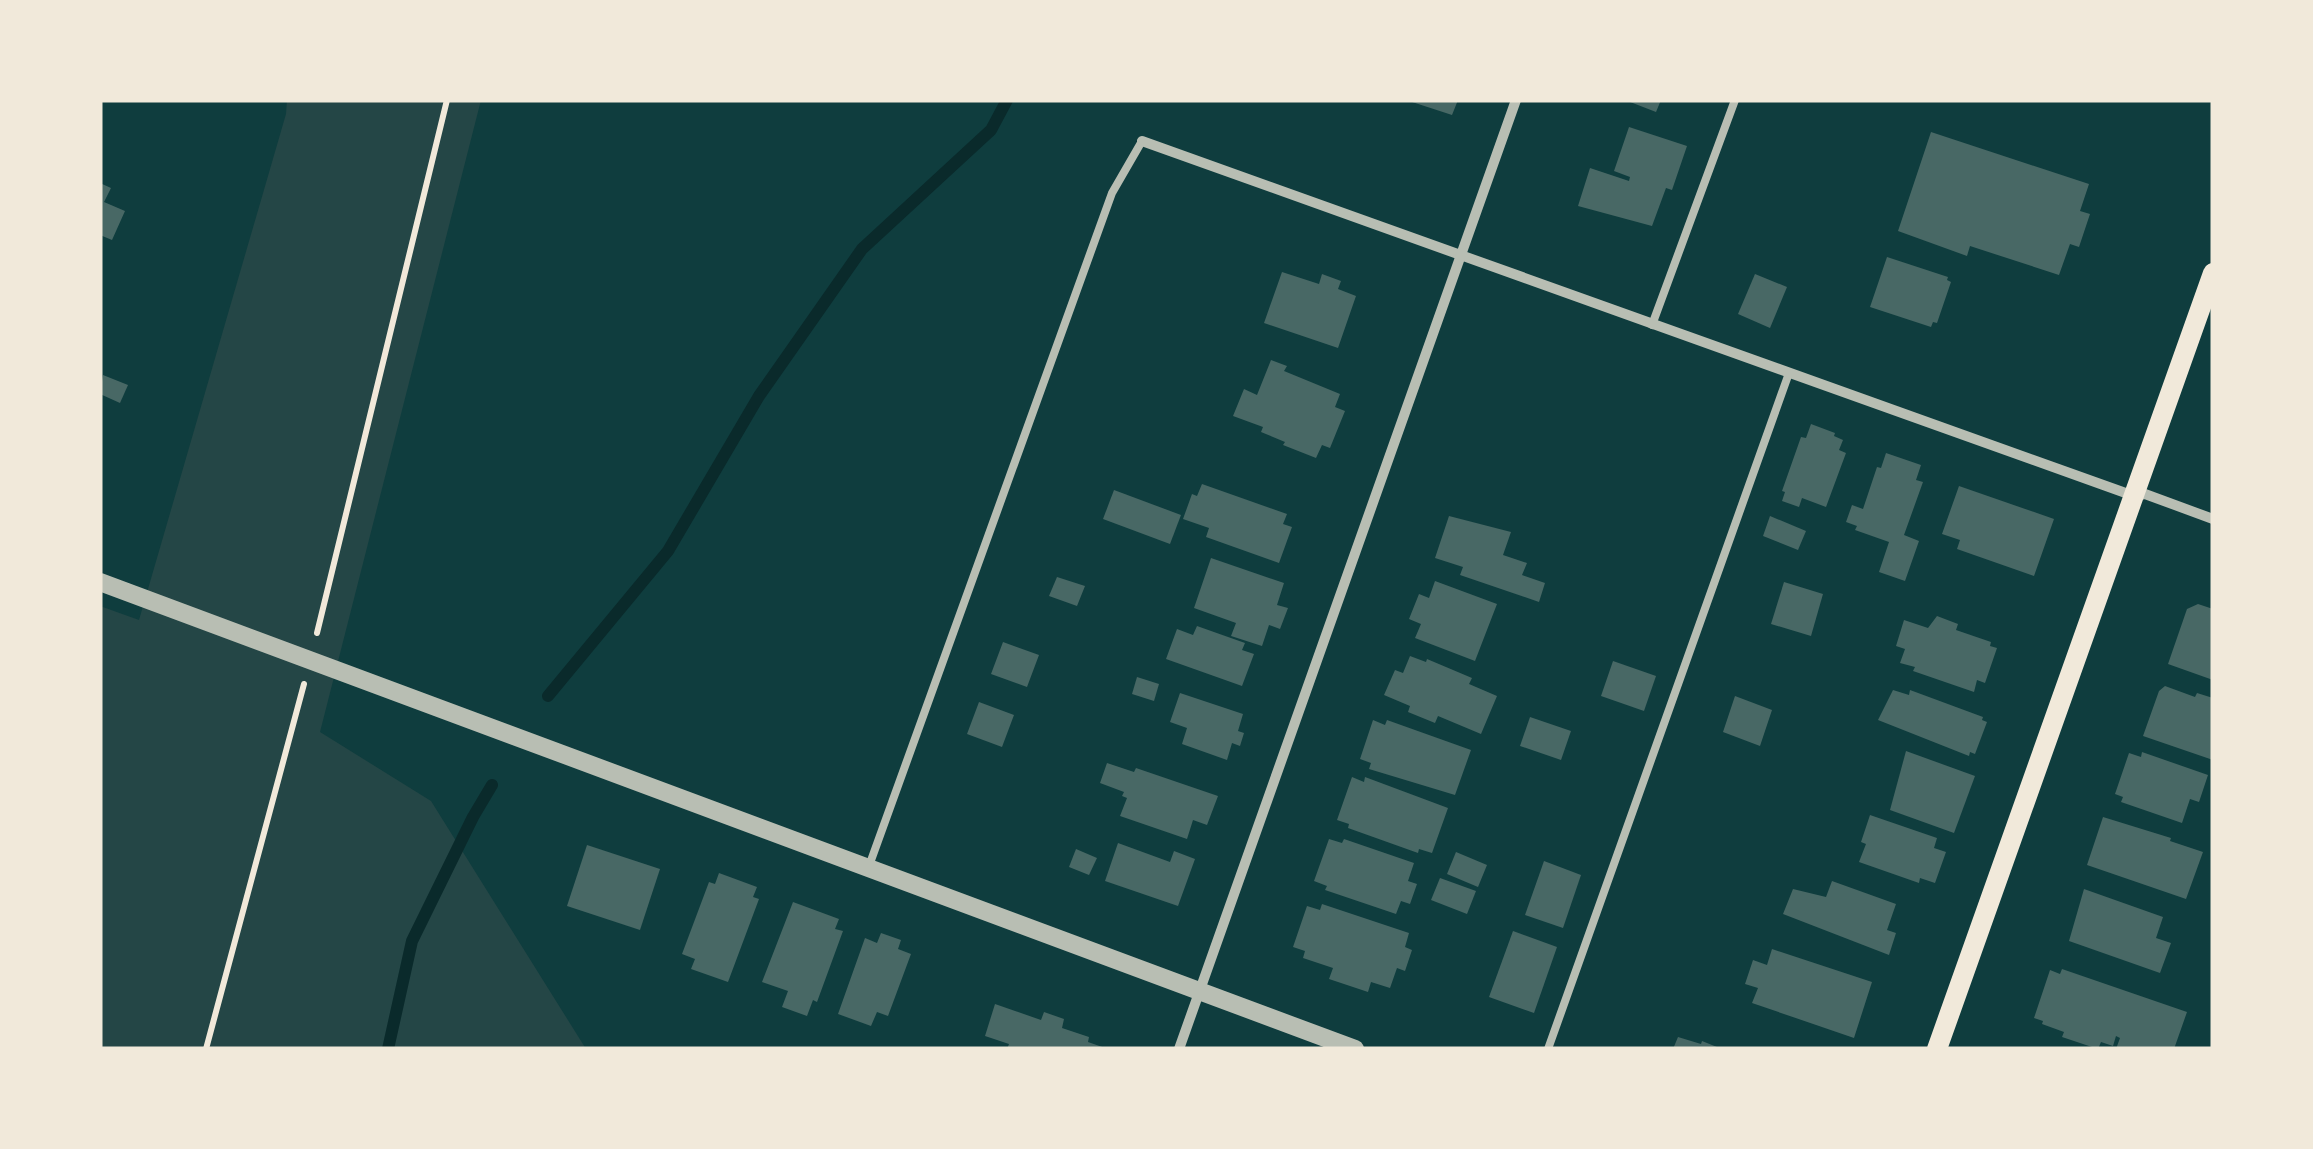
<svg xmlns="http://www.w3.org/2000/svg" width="2313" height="1149" font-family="Rubik,sans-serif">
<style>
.green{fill:#244646}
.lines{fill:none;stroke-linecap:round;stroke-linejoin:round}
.stream{stroke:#0a2a2b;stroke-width:12}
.building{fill:#486865}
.path{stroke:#f1e9da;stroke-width:6}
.service{stroke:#b8beb3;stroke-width:8}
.minor{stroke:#b8beb3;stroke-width:10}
.tertiary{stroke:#b8beb3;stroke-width:18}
.secondary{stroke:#f1e9da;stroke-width:20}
</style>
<rect width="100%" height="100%" fill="#0f3d3e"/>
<path class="green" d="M287 100H481L320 732 431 801 586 1049H100V606L139 620 286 114Z"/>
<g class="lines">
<g class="stream">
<path d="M548 696 668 551 759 396 862 249 991 130 1007 100"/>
<path d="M388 1049 412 941 473 817 492 785"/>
</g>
</g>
<g class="building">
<path d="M1406 100H1458L1452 115Z"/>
<path d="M1625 100H1661L1656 112Z"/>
<path d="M1629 127 1687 146 1672 190 1666 188 1652 226 1578 206 1590 168 1629 181 1630 177 1614 171Z"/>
<path d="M1931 132 2089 184 2080 211 2090 214 2079 247 2070 244 2059 275 1970 246 1967 256 1898 231Z"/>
<path d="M100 183 111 188 104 202 125 211 112 240 100 235Z"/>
<path d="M1887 257 1948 277 1947 280 1951 282 1937 323 1933 322 1931 327 1870 307Z"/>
<path d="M1282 272 1319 284 1322 274 1341 281 1338 289 1356 296 1338 348 1264 323Z"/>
<path d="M1755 274 1787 287 1770 328 1738 314Z"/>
<path d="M1271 360 1287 366 1284 371 1340 394 1335 407 1345 411 1330 448 1322 445 1316 458 1283 445 1285 442 1261 432 1263 427 1233 416 1244 389 1257 395Z"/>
<path d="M103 375 128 385 120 403 100 394Z"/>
<path d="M1811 424 1835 433 1834 436 1843 440 1839 450 1846 453 1826 507 1802 498 1799 507 1782 501 1785 492 1782 491 1801 437 1806 438Z"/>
<path d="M1886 453 1921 465 1916 480 1923 482 1904 535 1919 541 1905 581 1879 572 1889 542 1855 530 1857 526 1846 522 1852 505 1863 509 1877 467 1881 468Z"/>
<path d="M1202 484 1287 514 1283 524 1292 527 1279 563 1206 537 1209 528 1183 519 1192 494 1197 496Z"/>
<path d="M1959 486 2054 519 2034 576 1957 549 1960 540 1942 534Z"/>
<path d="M1114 490 1181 515 1170 544 1103 519Z"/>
<path d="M1449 516 1511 532 1503 555 1527 563 1522 575 1545 583 1539 602 1460 575 1463 567 1435 558Z"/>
<path d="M1770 516 1806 531 1798 550 1763 536Z"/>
<path d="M1211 558 1284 583 1277 605 1288 608 1280 629 1269 625 1262 646 1231 636 1236 623 1194 608Z"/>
<path d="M1057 577 1085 586 1077 606 1049 596Z"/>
<path d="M1435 581 1497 604 1475 661 1415 638 1421 624 1409 619 1419 594 1429 598Z"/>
<path d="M1784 582 1823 594 1811 636 1771 624Z"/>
<path d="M2198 604 2213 609V680L2168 664 2187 609Z"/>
<path d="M1937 616 1958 624 1956 630 1991 642 1990 646 1997 648 1985 683 1977 680 1974 692 1913 671 1915 667 1900 663 1905 649 1896 646 1904 620 1928 628Z"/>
<path d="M1197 626 1245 643 1242 650 1254 654 1242 686 1166 659 1177 629 1193 635Z"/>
<path d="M1003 642 1039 655 1027 687 991 674Z"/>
<path d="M1410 656 1426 662 1427 659 1472 678 1469 684 1497 696 1481 734 1438 716 1435 723 1408 712 1410 706 1384 695 1395 670 1403 673Z"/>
<path d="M1613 661 1656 676 1644 711 1601 696Z"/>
<path d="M1137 677 1159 684 1154 701 1132 694Z"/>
<path d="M2165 686 2195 697 2197 693 2213 698V760L2143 736 2159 691Z"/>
<path d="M1893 690 1909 695 1910 690 1983 717 1982 720 1987 722 1975 754 1970 752 1969 756 1878 720Z"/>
<path d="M1180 693 1243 714 1238 731 1244 733 1240 746 1232 743 1227 760 1182 744 1187 728 1170 722Z"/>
<path d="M1735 696 1772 710 1760 746 1723 732Z"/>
<path d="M979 702 1014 715 1002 747 967 734Z"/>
<path d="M1530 717 1571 731 1561 760 1520 746Z"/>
<path d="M1373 720 1385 725 1387 720 1471 750 1455 795 1369 769 1371 763 1360 759Z"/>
<path d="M1906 751 1975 776 1954 833 1890 810Z"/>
<path d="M2142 752 2208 775 2199 802 2190 799 2182 823 2121 802 2123 797 2115 794 2129 753 2141 757Z"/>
<path d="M1107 763 1134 772 1136 768 1218 796 1207 825 1193 820 1187 839 1120 816 1127 798 1122 796 1124 792 1100 783Z"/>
<path d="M1352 777 1364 782 1365 777 1448 808 1432 853 1419 849 1418 853 1348 828 1349 824 1337 820Z"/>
<path d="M1870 815 1937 838 1934 848 1946 852 1935 883 1920 878 1919 883 1859 862 1866 844 1861 842Z"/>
<path d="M2103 817 2171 838 2170 841 2203 852 2186 899 2087 865Z"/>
<path d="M1329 839 1342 843 1344 839 1414 863 1408 881 1417 884 1410 904 1401 901 1396 914 1325 890 1327 886 1314 881Z"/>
<path d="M1118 843 1170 862 1174 851 1195 859 1178 906 1105 881Z"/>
<path d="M587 845 660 869 640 930 567 906Z"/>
<path d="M1076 849 1097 858 1089 875 1069 867Z"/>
<path d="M1456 852 1487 865 1478 887 1447 874Z"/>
<path d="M1544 861 1581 875 1563 928 1525 915Z"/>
<path d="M719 873 757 887 753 897 759 899 728 982 691 969 695 959 682 954 709 882 715 884Z"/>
<path d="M1440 878 1476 891 1467 914 1431 900Z"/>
<path d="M1832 881 1896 904 1887 930 1896 933 1889 955 1783 914 1793 889 1826 897Z"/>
<path d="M2084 889 2163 917 2156 938 2171 943 2160 973 2069 941Z"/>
<path d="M793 902 839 919 835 929 843 931 817 1002 813 1000 807 1016 782 1007 788 991 762 982Z"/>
<path d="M1322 904 1409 933 1405 947 1412 950 1405 971 1397 968 1390 988 1371 982 1368 992 1329 979 1333 968 1303 958 1305 951 1293 947 1307 906 1320 910Z"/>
<path d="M1513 931 1557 947 1534 1013 1489 997Z"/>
<path d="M881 933 901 940 898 949 911 954 888 1016 877 1012 871 1026 838 1014 865 938 877 943Z"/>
<path d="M1772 949 1872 982 1854 1038 1752 1003 1758 988 1745 984 1753 960 1767 965Z"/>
<path d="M2062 969 2187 1012 2174 1049H2116L2120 1038 2116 1036 2113 1046 2101 1042 2098 1049 2062 1037 2064 1032 2042 1024 2043 1021 2034 1018 2050 970 2060 974Z"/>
<path d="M995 1004 1041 1020 1044 1012 1064 1019 1062 1028 1089 1037 1088 1042 1108 1049H1007L1009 1044 985 1036Z"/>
<path d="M1678 1037 1701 1044 1702 1041 1722 1049H1673Z"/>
</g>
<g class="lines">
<g class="path">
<path d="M317 633 447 100"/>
<path d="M206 1049 304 684"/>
</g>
<g class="service">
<path d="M1652 325 1735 100"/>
<path d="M869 866 1112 193 1142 141"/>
<path d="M1548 1049 1789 373"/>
</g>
<g class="minor">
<path d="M1142 141 2134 496 2145 494 2213 519"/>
<path d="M1179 1049 1516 100"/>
</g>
<path class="tertiary" d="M100 582 1355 1049"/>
<path class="secondary" d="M1937 1049 2213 273"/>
</g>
<rect width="2313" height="1149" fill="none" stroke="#f1e9da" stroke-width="205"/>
</svg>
